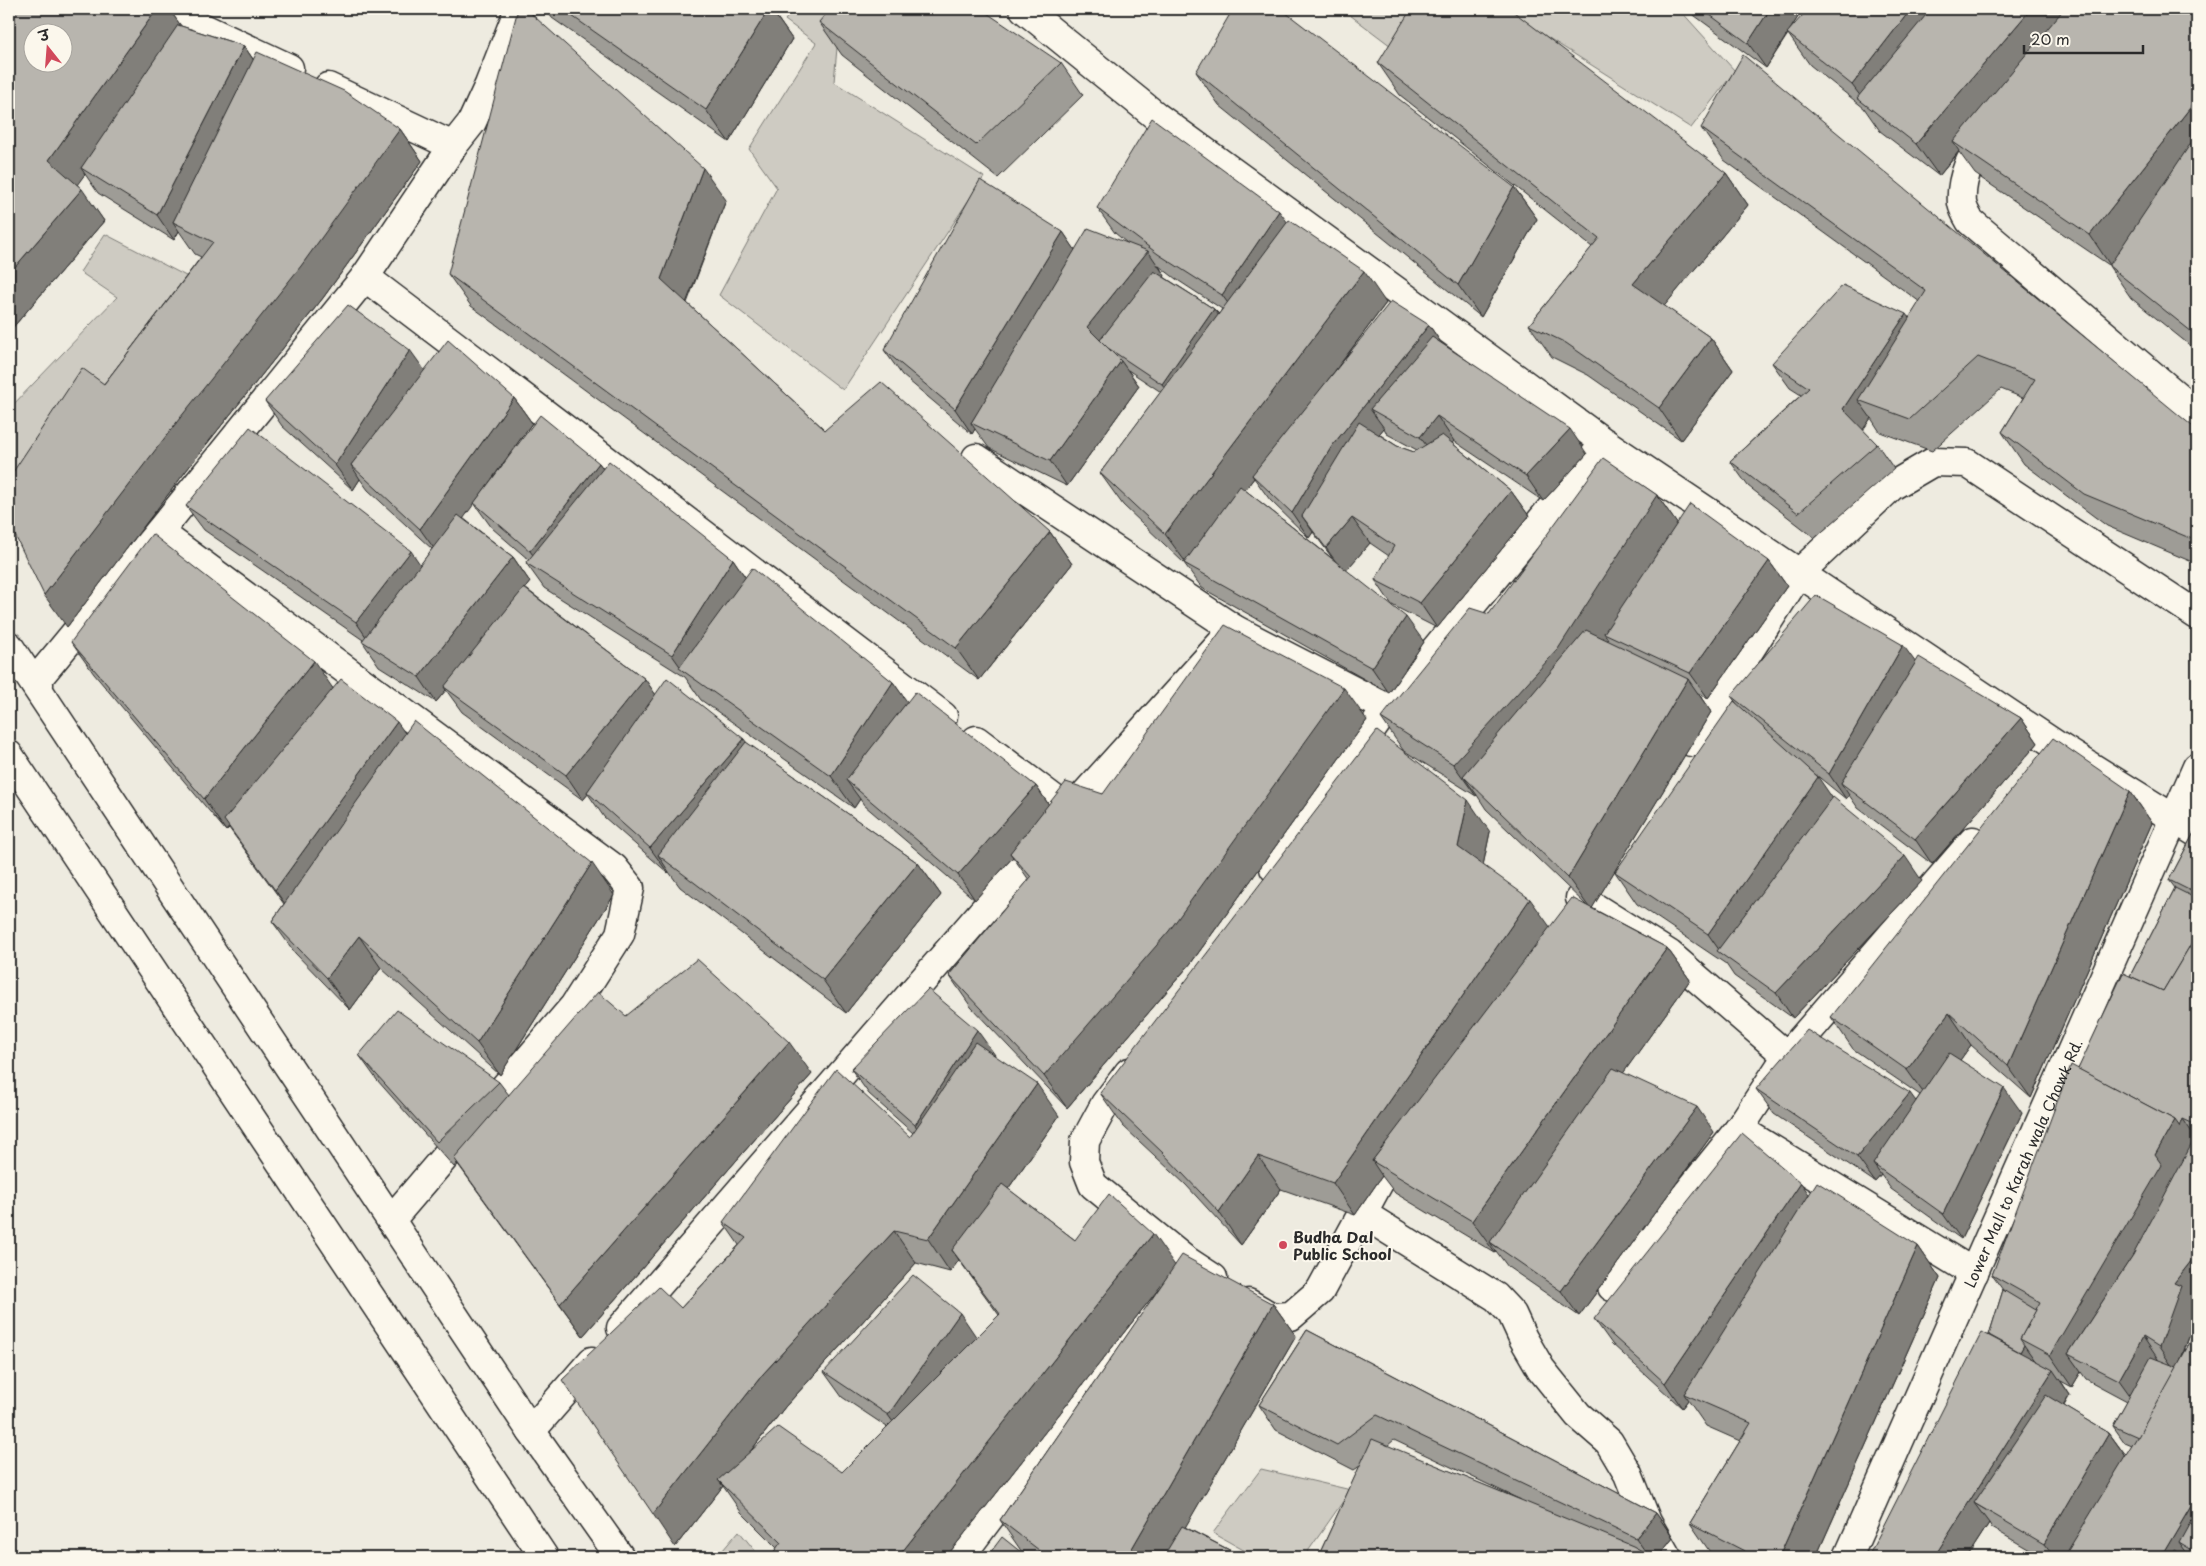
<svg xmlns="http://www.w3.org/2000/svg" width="2206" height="1566" font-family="'Playpen Sans','Playpen Sans Deva',sans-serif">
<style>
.green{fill:#cecbc2;stroke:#7c7b76}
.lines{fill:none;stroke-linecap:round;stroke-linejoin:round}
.minor-casing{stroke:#2b2b2b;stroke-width:31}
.secondary-casing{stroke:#2b2b2b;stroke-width:31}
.minor{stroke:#fbf7ec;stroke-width:28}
.secondary{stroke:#fbf7ec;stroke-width:28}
.wall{fill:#9e9c96;stroke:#2b2b2b;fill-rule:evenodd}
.shaded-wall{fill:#817f7a;stroke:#2b2b2b}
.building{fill:#b8b5ae;stroke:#2b2b2b;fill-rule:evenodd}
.poi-dot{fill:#d1495b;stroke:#fbf7ec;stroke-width:2}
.labels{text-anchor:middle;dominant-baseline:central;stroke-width:4;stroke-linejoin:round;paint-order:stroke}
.street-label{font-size:15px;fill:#2b2b2b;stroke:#fbf7ec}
.poi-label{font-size:15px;font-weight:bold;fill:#2b2b2b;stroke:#fbf7ec;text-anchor:start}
</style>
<rect width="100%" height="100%" fill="#eeebe0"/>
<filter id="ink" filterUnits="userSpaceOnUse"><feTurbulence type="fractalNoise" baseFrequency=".02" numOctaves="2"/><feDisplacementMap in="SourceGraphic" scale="10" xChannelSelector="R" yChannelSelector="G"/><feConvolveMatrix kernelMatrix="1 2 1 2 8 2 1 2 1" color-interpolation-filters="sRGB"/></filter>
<g filter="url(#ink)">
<g class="green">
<path d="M794 9H854L839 25 834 82 984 177 843 390 719 295 777 188 749 149 816 43 785 20Z"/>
<path d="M1342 9H1429L1391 46Z"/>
<path d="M1503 9H1679L1735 71 1691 128Z"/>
<path d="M105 234 209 288 129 398 109 377 16 500 9 493V409L117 297 80 272Z"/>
<path d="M1261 1469 1351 1490 1304 1557H1256L1213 1533Z"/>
<path d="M739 1531 760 1557H717Z"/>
</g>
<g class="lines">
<defs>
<g id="minor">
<path d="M163 9 289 68"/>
<path d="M1024 9 1156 116 1605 443 2056 745 2197 833"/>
<path d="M1988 134C1972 150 1960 180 1962 203 1963 209 1967 216 1970 221L2197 413"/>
<path d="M453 146 472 122 489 85 519 9"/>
<path d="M365 277 943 716"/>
<path d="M976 458 1234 629 1387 708"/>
<path d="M159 532 614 868 630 888 620 934 574 1006 391 1220"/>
<path d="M39 684 34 683 159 532 365 277 453 146 328 87"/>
<path d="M976 740 1070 811"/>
<path d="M1691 742 1799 573 1892 486 1933 462 1967 463 2197 615"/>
<path d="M1274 868 1387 708 1605 443"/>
<path d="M1580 898 1669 954 1787 1056"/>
<path d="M1129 1072 1105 1104 1085 1141 1084 1162 1093 1185 1184 1259 1213 1278"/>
<path d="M1739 1129 1787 1056 1973 841"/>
<path d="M1363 1214 1496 1297 1512 1314 1523 1338 1541 1369 1578 1415 1609 1442 1628 1474 1647 1522 1667 1557"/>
<path d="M1612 1287 1739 1129 1974 1273"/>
<path d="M1248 1303 1272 1317 1291 1316 1320 1291 1400 1144"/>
<path d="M621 1328 1070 811 1234 629"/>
<path d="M531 1431 592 1361"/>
<path d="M960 1557 1153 1300"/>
</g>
<g id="secondary">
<path d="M9 646 531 1431 620 1557"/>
<path d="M9 755 544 1557"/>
<path id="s1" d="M1848 1557 2197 767"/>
</g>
</defs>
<use href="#minor" class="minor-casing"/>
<use href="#secondary" class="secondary-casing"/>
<use href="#minor" class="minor"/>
<use href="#secondary" class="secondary"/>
</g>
<g class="wall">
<path d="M16 9H169L181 26 244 46 253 59 400 129 422 161 323 298 202 450 67 627 104 384 201 257 195 254 179 231 174 240 98 193 85 174 77 184 104 221 9 332Z"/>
<path d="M546 9H771L792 39 729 142 552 18Z"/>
<path d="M1688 9H1803L1789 31 2197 9V351L2131 298 2109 266V265L1975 174 1959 152 1939 176 1880 131 1864 108 1810 65 1788 34 1766 68 1691 13Z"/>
<path d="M819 22 1061 63 1083 95 998 178 842 55Z"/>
<path d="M1378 63 1726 173 1748 205 1664 306 1711 338 1733 370 1681 440 1588 375 1552 357 1529 325 1592 247 1400 95Z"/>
<path d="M1196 72 1514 187 1537 219 1481 317 1219 105Z"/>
<path d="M1701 128 2197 430V564L2107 526 2024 464 2002 432 2023 398 2001 389 1932 451 1880 432 1871 418 1863 430 1877 444 1894 469 1815 538 1748 486 1730 461 1801 395 1790 388 1772 363 1909 318 1920 302 1724 160Z"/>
<path d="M726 200 687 303 825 430 1050 532 1072 564 979 680 471 306 448 274Z"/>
<path d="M1097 208 1287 222 1386 303 1326 383 1429 325 1442 344 1587 454 1543 501 1454 441 1452 443 1511 491 1529 516 1437 628 1392 605 1375 580 1389 556 1370 543 1346 570 1424 642 1389 693 1202 588 1184 563 1123 505 1100 473 1161 392 1128 370 1139 386 1067 486 989 448 975 429 972 434 902 375 884 350 1063 232 1075 250 1127 243 1115 233ZM1159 266 1176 279 1222 309 1219 314 1214 309 1164 277 1165 276ZM1384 428 1387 434 1417 450 1414 452 1397 446 1379 434ZM1254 478 1270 500 1309 538 1313 532 1333 559 1245 490Z"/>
<path d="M424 370 514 398 532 423 463 518 513 557 530 582 525 588 645 679 655 694 747 743 918 863 941 895 846 1013 680 887 669 872 668 873 604 817 588 794 583 800 462 712 446 690 436 702 379 666 362 641 363 640 204 530 186 506 421 564 432 549 368 490 360 479 353 490 282 426 265 401Z"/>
<path d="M599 463 603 469 733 559 745 577 893 682 907 703 1036 786 1049 805 1103 794 1367 720 1191 963 1067 1108 971 1007 949 975 1029 880 1013 857 975 900 864 805 860 799 854 808 701 700 685 677 544 588 526 563 529 560 492 528 474 503Z"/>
<path d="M1657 495 1677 524 1769 561 1787 586 1708 698 1698 693 1711 712 1592 908 1667 948 1690 980 1623 1073 1714 1132 1579 1316 1508 1267 1496 1251 1495 1253 1395 1193 1382 1176 1355 1215 1281 1189 1241 1245 1186 1185 1123 1126 1100 1093 1490 832 1483 865 1550 927 1586 905 1486 809 1477 795 1476 796 1403 750 1381 718 1489 614Z"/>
<path d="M71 642 333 688 405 733 614 895 500 1075 381 968 350 1010 295 953 272 921 284 904 229 828 226 831 94 674Z"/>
<path d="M1916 663 2021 718 2038 743 1932 864 1858 808 1849 795 1846 799 1805 766 1832 798 1922 881 1793 1018 1734 976 1726 964 1637 904 1615 872 1737 704 1731 696Z"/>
<path d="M2130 791 2152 823 2031 1098 1971 1045 1960 1060 2022 1113 1961 1239 1891 1189 1881 1175 1875 1182 1774 1114 1756 1089 1916 1101 1920 1095 1853 1049 1831 1017Z"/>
<path d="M2197 827V1300L2194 1304 2197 1308V1315L2181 1360 2197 1330V1557H2042L1992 1528 1989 1523 1967 1557 1989 1335 2003 1290 1992 1275 2078 1069 2130 976 2175 888 2169 880ZM2081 1372 2086 1379 2127 1401 2113 1426 2125 1443 2132 1446 2126 1456 2109 1433 2064 1406 2070 1395 2061 1381 2072 1387Z"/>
<path d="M626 1016 812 1074 583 1336 457 1163 454 1167 377 1080 359 1055 499 1082 509 1095Z"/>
<path d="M995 1055 994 1056 1059 1116 1008 1189 1075 1240 1175 1266 1273 1304 1296 1336 1185 1527 1243 1557H1029L1022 1552 1000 1520 1164 1282 946 1557H770L777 1548 741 1512 723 1486 675 1547 681 1308 739 1245 723 1222 910 1137 913 1133 869 1094 851 1069ZM959 1260 999 1315 977 1338 824 1372 842 1397 887 1427 842 1472 750 1452 785 1407 916 1263 950 1272Z"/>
<path d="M1809 1194 1918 1246 1940 1278 1816 1557H1717L1712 1555 1690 1523 1740 1441 1706 1426 1688 1400 1682 1408 1612 1344 1594 1319Z"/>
<path d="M1307 1330 1656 1513 1673 1538 1658 1557H1318L1360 1466 1354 1470 1276 1430 1259 1405ZM1394 1440 1521 1500 1387 1446Z"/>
</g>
<g class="shaded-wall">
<path d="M157 9H169L186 33 81 168 85 174 72 192 49 160Z"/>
<path d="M769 9H771L792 39 729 142 706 110Z"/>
<path d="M1770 9H1803L1766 68 1748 43Z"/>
<path d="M1911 9H1958L1868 106 1852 85Z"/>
<path d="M2031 9H2081L1953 142 1959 151 1939 176 1916 144Z"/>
<path d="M244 46 261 71 173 222 179 231 174 240 157 215Z"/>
<path d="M2197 99V160L2112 268 2090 235Z"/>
<path d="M400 129 422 161 323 298 202 450 67 627 44 595Z"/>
<path d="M703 168 726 200 683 311 661 279Z"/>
<path d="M1726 173 1748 205 1656 316 1633 284Z"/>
<path d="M1514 187 1537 219 1481 317 1458 285Z"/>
<path d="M82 189 104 221 9 332V274Z"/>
<path d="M1279 211 1297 235 1240 320 1222 295Z"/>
<path d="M1063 232 1080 257 971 423 975 429 972 434 955 409Z"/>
<path d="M1148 251 1165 276 1108 348 1087 327Z"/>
<path d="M1364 271 1386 303 1255 477 1252 475 1254 478 1188 565 1187 564 1165 534Z"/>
<path d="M1214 309 1226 326 1174 401 1162 384Z"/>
<path d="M1906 314 1924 339 1858 400 1871 418 1860 434 1843 409Z"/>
<path d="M1429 325 1446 350 1370 409 1384 428 1350 471 1302 516 1313 532 1309 538 1292 513 1332 446Z"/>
<path d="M1711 338 1733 370 1681 440 1659 408Z"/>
<path d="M410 350 428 375 351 465 360 479 353 490 335 465Z"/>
<path d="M1121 361 1139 386 1067 486 1050 461Z"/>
<path d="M514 398 532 423 438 554 420 529Z"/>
<path d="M1437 416 1454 441 1438 461 1420 437Z"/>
<path d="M1570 429 1587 454 1543 501 1526 476Z"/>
<path d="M599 463 617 488 548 576 530 551Z"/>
<path d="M1511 491 1529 516 1437 628 1420 603Z"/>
<path d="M1657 495 1680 528 1604 633 1608 639 1580 682 1463 776 1477 795 1476 796 1453 764Z"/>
<path d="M1352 518 1370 543 1344 573 1326 548Z"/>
<path d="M1050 532 1072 564 979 680 956 648Z"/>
<path d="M411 551 428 576 373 647 356 622Z"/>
<path d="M513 557 530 582 447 689 444 687 446 690 436 702 419 677Z"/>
<path d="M733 559 750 584 684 672 672 655Z"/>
<path d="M1769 561 1787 586 1708 698 1690 673Z"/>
<path d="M1406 617 1424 642 1389 693 1372 668Z"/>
<path d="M1903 645 1921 670 1841 783 1849 795 1846 799 1829 774Z"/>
<path d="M314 661 336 693 226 831 204 799Z"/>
<path d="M645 679 662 704 587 792 588 794 583 800 566 775Z"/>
<path d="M1688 679 1711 712 1591 910 1568 878Z"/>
<path d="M893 682 916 714 846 780 860 799 854 808 831 776Z"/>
<path d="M1344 688 1367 720 1191 963 1067 1108 1044 1076Z"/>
<path d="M2021 718 2038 743 1932 864 1915 839Z"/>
<path d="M397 722 415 747 293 915 275 890Z"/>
<path d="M744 739 762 764 658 855 669 872 668 873 650 848Z"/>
<path d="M1818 777 1840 809 1722 954 1708 934Z"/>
<path d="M1036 786 1053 811 1010 853 1013 857 975 900 958 875Z"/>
<path d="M2130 791 2152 823 2031 1098 2008 1066Z"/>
<path d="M1468 800 1490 832 1480 880 1458 847Z"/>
<path d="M1905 856 1922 881 1793 1018 1776 993Z"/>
<path d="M592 863 614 895 500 1075 477 1043Z"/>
<path d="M918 863 941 895 846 1013 823 980Z"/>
<path d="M1530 899 1553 931 1372 1161 1382 1176 1355 1215 1333 1183Z"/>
<path d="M359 936 381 968 350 1010 327 978Z"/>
<path d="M1667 948 1690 980 1498 1248 1490 1242 1496 1251 1495 1253 1472 1221Z"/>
<path d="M1949 1013 1971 1045 1930 1102 1907 1070Z"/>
<path d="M977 1030 995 1055 933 1150 915 1125Z"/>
<path d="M789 1042 812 1074 583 1336 560 1304Z"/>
<path d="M1037 1084 1059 1116 959 1259 952 1250 959 1260 950 1272 928 1239Z"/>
<path d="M2004 1088 2022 1113 1961 1239 1943 1214Z"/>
<path d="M1910 1093 1928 1118 1873 1164 1881 1175 1875 1182 1857 1157Z"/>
<path d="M1697 1107 1714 1132 1579 1316 1561 1291Z"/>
<path d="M2183 1119 2197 1140 2178 1187 2068 1354 2081 1372 2072 1387 2050 1355 2155 1155 2175 1120Z"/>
<path d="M2197 1119V1128L2194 1124Z"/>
<path d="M1258 1156 1281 1189 1241 1245 1219 1212Z"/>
<path d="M1801 1183 1818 1207 1684 1394 1688 1400 1682 1408 1665 1383Z"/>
<path d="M894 1231 916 1263 785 1407 724 1485 718 1480 723 1486 675 1547 653 1514 763 1374Z"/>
<path d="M1153 1234 1176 1267 946 1557H898Z"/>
<path d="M1918 1246 1940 1278 1816 1557H1779Z"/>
<path d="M2195 1256 2197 1260V1300L2194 1304 2197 1308V1315L2176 1372 2159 1347 2174 1283Z"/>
<path d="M1273 1304 1296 1336 1168 1557H1127Z"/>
<path d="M960 1313 977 1338 906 1440 888 1415Z"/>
<path d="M2143 1337 2160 1362 2137 1405 2119 1380Z"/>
<path d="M2024 1345 2036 1362 2018 1356Z"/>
<path d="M2053 1370 2070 1395 1994 1515 1974 1503 1989 1523 1967 1557H1934Z"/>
<path d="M2109 1433 2127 1458 2068 1557H2054L2044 1544Z"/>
<path d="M2197 1496V1550L2179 1542 2190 1557H2161Z"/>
<path d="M1656 1513 1673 1538 1658 1557H1649L1636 1538Z"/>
</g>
<g class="building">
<path d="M16 9H157L49 160 82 189 9 274V17ZM32 32H62V62H32Z"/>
<path d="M518 9H526L703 168 661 279 825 430 881 382 1050 532 956 648 448 274Z"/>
<path d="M562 9H769L706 110Z"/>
<path d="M830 9H981L1061 63 976 145 819 22Z"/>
<path d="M1233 9H1281L1514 187 1458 285 1196 72Z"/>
<path d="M1411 9H1510L1726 173 1633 284 1711 338 1659 408 1566 343 1529 325 1599 238 1378 63Z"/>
<path d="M1702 9H1770L1748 43Z"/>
<path d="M1808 9H1911L1852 85 1787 33Z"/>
<path d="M1931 9H2031L1916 144 1857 98Z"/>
<path d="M2064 9H2197V99L2090 235 1953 142Z"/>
<path d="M178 25 244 46 157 215 81 168Z"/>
<path d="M257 52 344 91 400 129 301 266 180 418 44 595 9 523V478L82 368 104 384 213 242 173 222Z"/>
<path d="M1743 55 2197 430V541L2084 494 2002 432 2035 379 1978 357 1910 419 1858 400 1926 291 1701 128Z"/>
<path d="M1152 118 1279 211 1222 295 1158 254 1097 208Z"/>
<path d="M2197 134V336L2109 266Z"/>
<path d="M980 180 1063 232 955 409 884 350Z"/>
<path d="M1289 220 1364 271 1165 534 1100 473Z"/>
<path d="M1088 228 1148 251 1087 327 1121 361 1050 461 971 423Z"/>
<path d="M1154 271 1214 309 1162 384 1108 348 1100 340Z"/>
<path d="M1843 285 1906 314 1843 409 1877 444 1798 513 1730 461 1809 388 1772 363Z"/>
<path d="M1391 301 1429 325 1332 446 1292 513 1252 475Z"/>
<path d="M348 305 410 350 335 465 265 401Z"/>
<path d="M1432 337 1570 429 1526 476 1437 416 1420 437 1370 409Z"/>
<path d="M448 340 514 398 420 529 351 465Z"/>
<path d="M540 415 599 463 530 551 474 503Z"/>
<path d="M1359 422 1397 446 1414 452 1442 435 1511 491 1420 603 1375 580 1394 546 1352 518 1326 548 1302 516Z"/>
<path d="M250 427 411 551 356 622 186 506Z"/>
<path d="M1603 458 1657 495 1558 649 1453 764 1381 718 1470 608 1489 614Z"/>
<path d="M609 461 733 559 672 655 526 563Z"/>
<path d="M1240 486 1406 617 1372 668 1184 563Z"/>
<path d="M1690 504 1769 561 1690 673 1604 633Z"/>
<path d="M458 515 513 557 419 677 362 641Z"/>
<path d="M152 534 314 661 204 799 71 642Z"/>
<path d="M752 568 893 682 831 776 679 668Z"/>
<path d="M524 588 645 679 566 775 444 687Z"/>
<path d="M1816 595 1903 645 1829 774 1731 696Z"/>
<path d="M1225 625 1344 688 1169 931 1044 1076 949 975 1031 877 1010 853 1066 782 1103 794Z"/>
<path d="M1586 630 1688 679 1568 878 1463 776Z"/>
<path d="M1919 657 2021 718 1915 839 1841 783Z"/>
<path d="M667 678 744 739 650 848 587 792Z"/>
<path d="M341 679 397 722 275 890 224 820Z"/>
<path d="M915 692 1036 786 958 875 846 780Z"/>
<path d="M1734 701 1818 777 1708 934 1615 872Z"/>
<path d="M414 721 592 863 477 1043 359 936 327 978 272 921Z"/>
<path d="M1377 731 1468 800 1458 847 1530 899 1333 1183 1258 1156 1219 1212 1163 1153 1100 1093Z"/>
<path d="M2053 738 2130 791 2008 1066 1949 1013 1907 1070 1831 1017Z"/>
<path d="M746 742 918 863 823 980 658 855Z"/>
<path d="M1833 797 1905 856 1776 993 1717 951Z"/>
<path d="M2197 827V894L2169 880Z"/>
<path d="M2175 888 2197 899V934L2163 991 2130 976Z"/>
<path d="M1572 898 1667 948 1472 1221 1372 1161Z"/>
<path d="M2197 934V1119L2194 1124 2183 1119 2180 1127 2175 1120 2078 1069 2123 973 2163 991Z"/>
<path d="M697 959 789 1042 560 1304 454 1158 598 992 626 1016Z"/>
<path d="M928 989 977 1030 915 1125 851 1069Z"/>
<path d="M397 1010 499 1082 437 1142 359 1055Z"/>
<path d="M1807 1030 1910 1093 1857 1157 1756 1089Z"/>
<path d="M975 1042 1037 1084 928 1239 894 1231 763 1374 653 1514 562 1380 659 1287 681 1308 746 1238 723 1222 836 1069 910 1137Z"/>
<path d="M1949 1053 2004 1088 1943 1214 1873 1164Z"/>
<path d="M2071 1065 2175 1120 2155 1155 2162 1165 2050 1355 2020 1339 2040 1302 1992 1275Z"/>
<path d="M1613 1068 1697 1107 1561 1291 1490 1242Z"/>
<path d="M1742 1133 1801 1183 1665 1383 1594 1319Z"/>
<path d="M2197 1134V1258L2195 1256 2174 1283 2181 1286 2159 1347 2143 1337 2119 1380 2068 1354 2133 1255Z"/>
<path d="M1817 1182 1918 1246 1779 1557H1756L1690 1523 1751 1423 1684 1394Z"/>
<path d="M1002 1184 1075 1240 1109 1194 1153 1234 898 1557H770L781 1542 718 1480 778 1427 842 1472 1000 1314 952 1250Z"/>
<path d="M1182 1255 1273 1304 1127 1557H1048L1000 1520Z"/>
<path d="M913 1275 960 1313 888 1415 824 1372Z"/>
<path d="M2003 1290 2036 1310 2020 1339 2024 1345 2020 1352 1989 1335Z"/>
<path d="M1307 1330 1656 1513 1636 1538 1377 1415 1337 1445 1259 1405Z"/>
<path d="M2197 1330V1496L2161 1557H2064L2139 1434Z"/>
<path d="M1982 1332 2053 1370 1934 1557H1868Z"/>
<path d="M2151 1357 2177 1367 2138 1437 2113 1426Z"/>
<path d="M2046 1395 2109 1433 2044 1544 1974 1503Z"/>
<path d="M1372 1439 1633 1546 1653 1557H1318Z"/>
<path d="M2197 1509V1553L2179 1542Z"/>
<path d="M1182 1526 1243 1557H1163Z"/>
<path d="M1002 1537 1027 1557H987Z"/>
<path d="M2174 1550 2187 1557H2170Z"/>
</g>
</g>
<circle class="poi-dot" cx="1283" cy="1245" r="5"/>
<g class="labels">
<g class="street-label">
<text stroke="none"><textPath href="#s1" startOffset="431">Lower Mall to Karah wala Chowk Rd.</textPath></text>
</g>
<g class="poi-label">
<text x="1293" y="1236">Budha Dal<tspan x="1293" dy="17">Public School</tspan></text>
</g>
</g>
<rect width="2206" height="1566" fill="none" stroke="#fbf7ec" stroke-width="30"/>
<rect x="15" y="15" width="2176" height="1536" fill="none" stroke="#2b2b2b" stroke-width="2" filter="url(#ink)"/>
<g transform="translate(48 48) rotate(343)"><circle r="24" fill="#fbf7ec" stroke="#a8a59f"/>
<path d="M0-4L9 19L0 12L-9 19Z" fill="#d1495b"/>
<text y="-8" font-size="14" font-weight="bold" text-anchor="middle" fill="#2b2b2b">उ</text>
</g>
<path d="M2024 45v8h119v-8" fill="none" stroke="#2b2b2b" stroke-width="2.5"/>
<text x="2031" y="45" font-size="15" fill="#2b2b2b" stroke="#fbf7ec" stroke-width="4" paint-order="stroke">20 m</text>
</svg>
